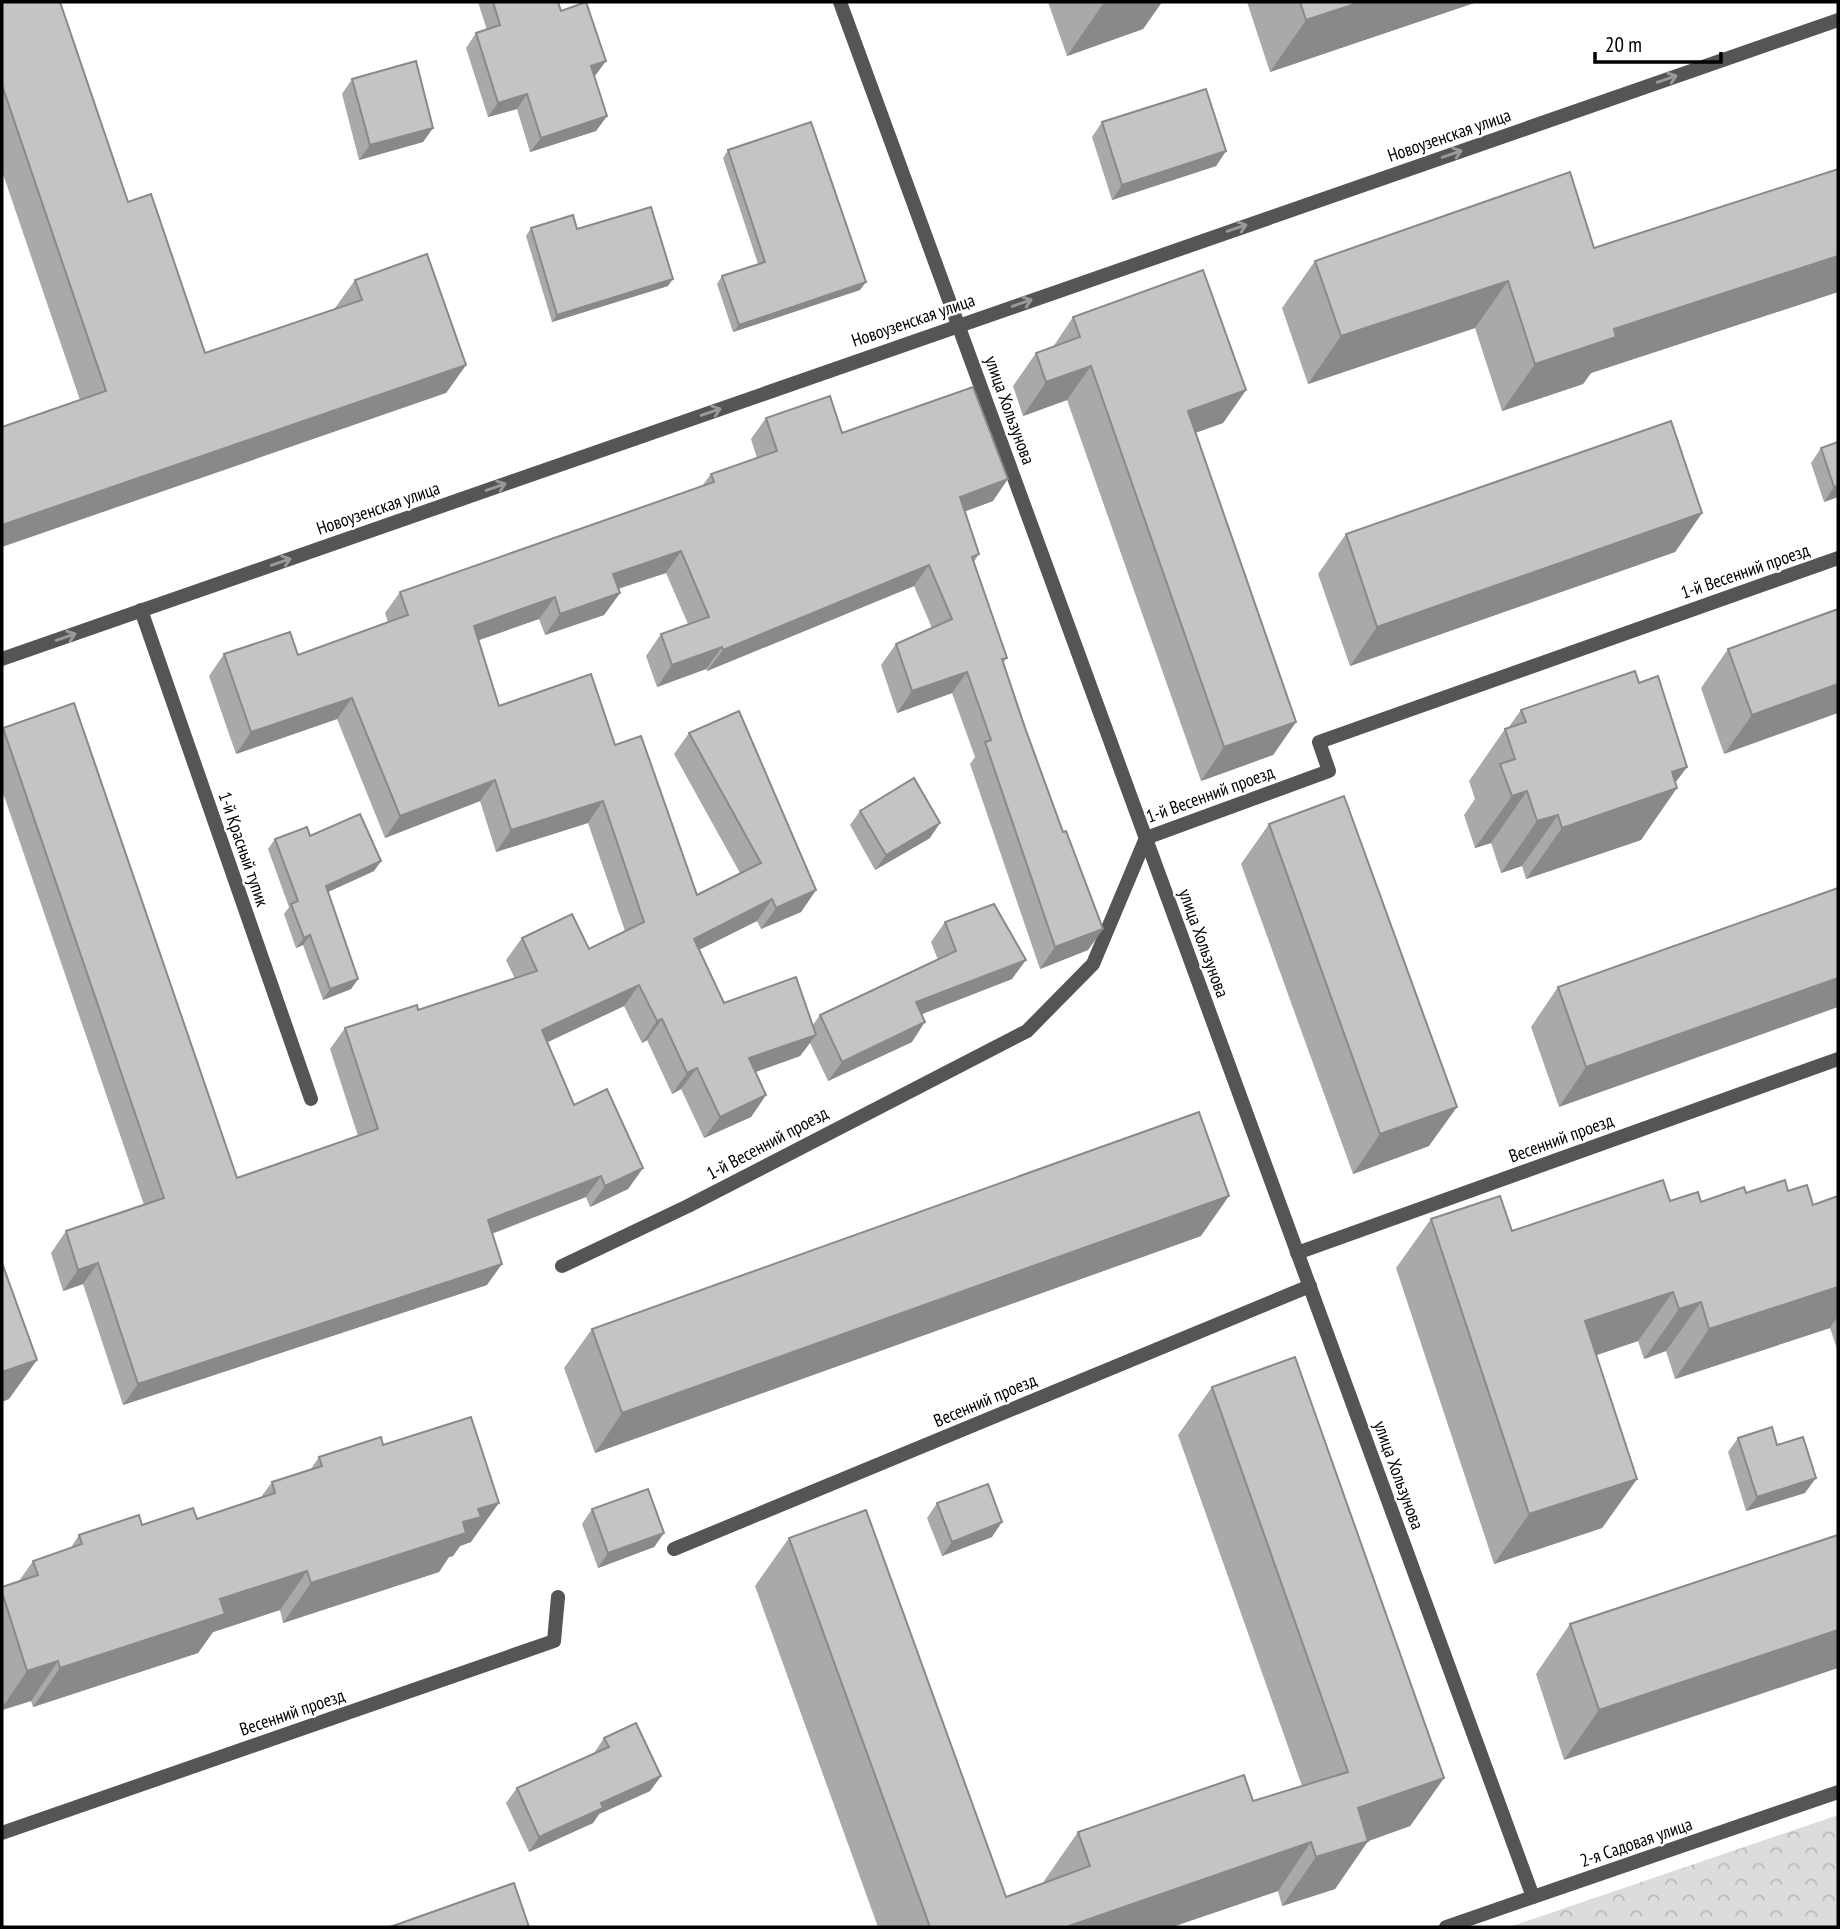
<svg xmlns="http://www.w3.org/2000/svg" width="1840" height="1929" font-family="'PT Sans Narrow',sans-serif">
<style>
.park{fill:url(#park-crowns)}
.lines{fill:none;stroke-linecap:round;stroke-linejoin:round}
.minor{stroke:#555;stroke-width:14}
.wall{fill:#a9a9a9}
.shaded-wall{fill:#898989}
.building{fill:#c4c4c4;stroke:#898989;stroke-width:2}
.oneway{stroke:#999}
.labels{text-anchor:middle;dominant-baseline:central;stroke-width:5;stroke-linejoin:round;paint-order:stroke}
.street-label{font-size:18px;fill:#000;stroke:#fff}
</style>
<defs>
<pattern id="park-crowns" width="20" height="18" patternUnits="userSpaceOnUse" patternTransform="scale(1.75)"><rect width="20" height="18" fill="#dcdcdc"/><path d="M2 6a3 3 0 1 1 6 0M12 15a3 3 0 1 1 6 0" fill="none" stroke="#bbb"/></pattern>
</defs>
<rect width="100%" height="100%" fill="#fff"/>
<path class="park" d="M1838 1815V1927H1509Z"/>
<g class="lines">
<g class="minor">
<path d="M840 2 1533 1897"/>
<path d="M141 610 311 1099"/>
<path d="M2 659 1838 20"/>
<path d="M1297 1253 1838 1059"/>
<path d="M562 1266 688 1206 1027 1031 1093 964 1146 838 1329 771 1319 742 1838 558"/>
<path d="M674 1549 1310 1286"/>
<path d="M2 1833 554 1641 558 1597"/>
<path d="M1446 1927 1838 1792"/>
</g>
</g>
<g class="wall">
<path d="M2 2 128 202 205 353 335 309V308L355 280 466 365 446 393 80 400 2 171Z"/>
<path d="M478 2H558L561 11 595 76H594L607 116 596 131 530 152 517 109 488 117 466 48 476 33 487 30Z"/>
<path d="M1048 2H1162L1143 29 1067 56Z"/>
<path d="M1247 2H1477L1270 72Z"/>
<path d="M352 79 433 128 423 142 359 160 342 94Z"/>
<path d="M1102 122 1226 151 1216 166 1112 200 1092 137Z"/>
<path d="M728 150 860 290 733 332 717 284 722 276 758 264 723 158Z"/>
<path d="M1838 169V292L1591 373 1583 384 1502 411 1475 328 1308 384 1282 308 1315 261 1594 248Z"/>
<path d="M531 228 577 229 668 286 552 322 526 236Z"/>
<path d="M1073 317 1246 390 1223 423 1195 433 1296 722 1273 755 1201 781 1067 400 1023 416 1013 386 1036 353 1053 347Z"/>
<path d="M766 418 842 433 993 501 965 511 979 554 974 562 1007 658 1003 663 1063 832 1103 929 1088 950 1040 969 970 764 975 757 952 693 897 713 881 665 896 644 932 628 914 586 707 671 706 669 657 687 646 656 661 634 688 624 666 573 618 589 620 593 604 615 545 635 539 619 479 640 499 706 615 745 697 895 740 873 674 754 689 733 816 890 801 912 761 929 757 921 699 950 724 1003 812 1026 820 1015 938 960 931 942 945 922 1012 979 921 1014 912 1042 828 1081 810 1043 800 1056 755 1072 766 1095 751 1117 704 1138 681 1089 672 1094 647 1040 642 1043 624 1006 547 1042 574 1105 643 1168 628 1189 590 1207 586 1197 492 1234 487 1285 123 1405 83 1284 63 1291 51 1253 66 1231 144 1205 2 790V730L3 728 237 1178 358 1136 330 1049 345 1028 418 1010 515 979 506 960 522 938 589 949 625 931 588 823 496 852 480 801 385 838 337 719 236 754 209 676 224 654 298 655 388 622 385 613 400 592 702 486 711 474 757 458 751 439Z"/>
<path d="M1838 442V497L1824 502 1811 463 1821 448Z"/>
<path d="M1702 513 1675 552 1350 666 1318 574 1346 534Z"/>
<path d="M1838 609 1724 754 1701 688 1728 649Z"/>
<path d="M1521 710 1675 783 1641 840 1526 879 1522 866 1501 873 1491 843 1475 848 1464 815 1475 799 1469 781 1505 729 1508 728Z"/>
<path d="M860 811 930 838 875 870 850 825Z"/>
<path d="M1269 824 1429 1146 1353 1174 1241 864Z"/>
<path d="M310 836 381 861 374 871 328 892 358 979 351 989 323 1000 303 945 296 948 284 914 289 907 268 849 275 839Z"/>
<path d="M1838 888 1559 1107 1531 1027 1558 987Z"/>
<path d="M1788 1191 1813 1205 1838 1196V1352L1830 1328 1675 1379 1666 1351 1644 1359 1638 1341 1596 1355 1637 1479 1602 1528 1494 1564 1396 1268 1431 1219 1512 1231 1670 1201 1701 1202 1746 1193Z"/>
<path d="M1201 1236 595 1453 564 1368 592 1329Z"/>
<path d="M1212 1387 1444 1778 1410 1826 1368 1841 1335 1889 1282 1906 1278 1891 1172 1927H878L755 1586 789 1538 1006 1897 1045 1883 1044 1881 1078 1832 1253 1801 1302 1786 1178 1435Z"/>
<path d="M1738 1438 1777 1445 1805 1493 1746 1511 1728 1452Z"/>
<path d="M383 1445 471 1542 460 1546 453 1556 449 1557 439 1572 283 1623 280 1610 213 1632 198 1653 33 1707 31 1701 2 1710V1587L19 1581 33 1561 70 1549 79 1535 142 1525 197 1519 261 1497 272 1482 311 1469 319 1457Z"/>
<path d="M937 1503 992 1537 942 1556 927 1518Z"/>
<path d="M592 1509 664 1533 654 1547 598 1568 582 1524Z"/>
<path d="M1838 1535 1564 1760 1536 1674 1570 1624Z"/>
<path d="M604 1738 661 1776 650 1791 599 1814 593 1823 529 1852 506 1803 517 1788 594 1753Z"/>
</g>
<g class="shaded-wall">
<path d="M1109 2H1162L1143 29 1067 56 1103 4Z"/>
<path d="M1361 2H1477L1270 72 1306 20Z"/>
<path d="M606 61 595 76 581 81 591 66Z"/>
<path d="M527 94 517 109 488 117 498 103Z"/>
<path d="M607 116 596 131 530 152 541 138Z"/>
<path d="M433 128 423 142 359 160 370 145Z"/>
<path d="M1226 151 1216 166 1112 200 1122 185Z"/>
<path d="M1838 256V292L1591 373 1583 384 1502 411 1535 364 1614 329Z"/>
<path d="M673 279 668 286 552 322 557 315Z"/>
<path d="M1508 281 1475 328 1308 384 1341 336Z"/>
<path d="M866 282 860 290 733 332 739 325Z"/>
<path d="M466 365 446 393 2 547V525Z"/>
<path d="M1091 366 1067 400 1023 416 1046 382Z"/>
<path d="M1246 390 1223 423 1164 444 1188 411Z"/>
<path d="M1008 479 993 501 945 519 960 497Z"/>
<path d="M1838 486V497L1824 502 1834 487Z"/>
<path d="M1702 513 1675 552 1350 666 1377 627Z"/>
<path d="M681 551 666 573 598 595 613 574Z"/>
<path d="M929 565 914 586 707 671 723 650Z"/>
<path d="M620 593 604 615 545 635 560 614Z"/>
<path d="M555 597 539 619 459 647 474 626Z"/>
<path d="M722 647 706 669 657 687 672 665Z"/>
<path d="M967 672 952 693 897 713 912 691Z"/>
<path d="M1838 684V713L1724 754 1752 715Z"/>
<path d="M352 698 337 719 236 754 251 732Z"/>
<path d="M1296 722 1273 755 1201 781 1224 747Z"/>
<path d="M1687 767 1670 790 1677 788 1641 840 1526 879 1562 828 1672 772Z"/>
<path d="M495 780 480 801 385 838 400 816Z"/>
<path d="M1527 791 1491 843 1475 848 1512 796Z"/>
<path d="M603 801 588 823 496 852 511 830Z"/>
<path d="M1558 815 1522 866 1501 873 1537 821Z"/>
<path d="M940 823 930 838 875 870 886 855Z"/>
<path d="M381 861 374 871 319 896 326 886Z"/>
<path d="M816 890 801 912 761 929 776 908Z"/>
<path d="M772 899 757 921 678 960 694 939Z"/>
<path d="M1103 929 1088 950 1040 969 1055 947Z"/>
<path d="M310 935 303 945 296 948 304 938Z"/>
<path d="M1026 960 1012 979 902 1022 916 1002Z"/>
<path d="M1838 978V1007L1559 1107 1586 1067Z"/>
<path d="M358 979 351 989 323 1000 330 989Z"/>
<path d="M639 985 624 1006 527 1052 542 1030Z"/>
<path d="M662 1019 647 1040 642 1043 657 1021Z"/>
<path d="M925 1022 912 1042 828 1081 842 1062Z"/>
<path d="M816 1035 800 1056 734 1080 749 1058Z"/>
<path d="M697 1068 681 1089 672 1094 687 1073Z"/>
<path d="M766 1095 751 1117 704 1138 720 1117Z"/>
<path d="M1457 1107 1429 1146 1353 1174 1380 1134Z"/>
<path d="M643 1168 628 1189 590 1207 605 1186Z"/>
<path d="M601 1176 586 1197 472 1241 488 1220Z"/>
<path d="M1229 1196 1201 1236 595 1453 622 1413Z"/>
<path d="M98 1263 83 1284 63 1291 78 1270Z"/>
<path d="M502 1264 487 1285 123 1405 138 1384Z"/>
<path d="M1838 1287V1316L1830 1328 1675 1379 1709 1329Z"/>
<path d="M1673 1292 1638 1341 1550 1371 1585 1321Z"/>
<path d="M1701 1302 1666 1351 1644 1359 1679 1309Z"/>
<path d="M37 1360 9 1399 2 1402V1372Z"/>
<path d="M1816 1478 1805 1493 1746 1511 1757 1497Z"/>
<path d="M1637 1479 1602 1528 1494 1564 1529 1514Z"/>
<path d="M499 1503 471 1542 460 1546 453 1556 449 1557 439 1572 283 1623 311 1583 463 1522 478 1509Z"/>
<path d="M1002 1522 992 1537 942 1556 952 1542Z"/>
<path d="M664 1533 654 1547 598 1568 608 1553Z"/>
<path d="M307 1571 280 1610 213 1632 198 1653 33 1707 60 1668 220 1599Z"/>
<path d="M1838 1630V1668L1564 1760 1599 1710Z"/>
<path d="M58 1661 31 1701 2 1710V1708L27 1671Z"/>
<path d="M661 1776 650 1791 599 1814 593 1823 529 1852 539 1837 601 1803Z"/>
<path d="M1444 1778 1410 1826 1363 1843 1368 1841 1335 1889 1282 1906 1316 1857 1358 1808Z"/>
<path d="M1311 1842 1278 1891 1172 1927H1068Z"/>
</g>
<g class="building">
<path d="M2 2H60L128 202 151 194 205 353 362 300 355 280 427 254 466 365 2 525V427L106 391 2 85Z"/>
<path d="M493 2H558L561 11 586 2 606 61 591 66 607 116 541 138 527 94 498 103 476 33 500 25Z"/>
<path d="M1300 2H1361L1306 20Z"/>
<path d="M416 61 433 128 370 145 352 79Z"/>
<path d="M1206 89 1226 151 1122 185 1102 122Z"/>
<path d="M811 122 866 282 739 325 722 276 765 262 728 150Z"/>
<path d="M1838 169V256L1614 329 1616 337 1535 364 1508 281 1341 336 1315 261 1570 172 1594 248Z"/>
<path d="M651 207 673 279 557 315 531 228 573 215 577 229Z"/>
<path d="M1203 270 1246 390 1188 411 1296 722 1224 747 1091 366 1046 382 1036 353 1080 337 1073 317Z"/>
<path d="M973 387 1008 479 960 497 979 554 972 557 1007 658 1002 659 1025 728 1063 832 1066 831 1103 929 1055 947 985 742 991 740 967 672 912 691 896 644 952 619 929 565 723 650 722 647 672 665 661 634 709 617 681 551 613 574 620 593 560 614 555 597 474 626 499 706 591 674 615 745 641 736 697 895 761 863 689 733 739 711 816 890 776 908 772 899 694 939 724 1003 796 977 816 1035 749 1058 766 1095 720 1117 697 1068 687 1073 662 1019 657 1021 639 985 542 1030 574 1105 607 1089 643 1168 605 1186 601 1176 488 1220 502 1264 138 1384 98 1263 78 1270 66 1231 164 1198 3 728 74 703 237 1178 378 1129 345 1028 417 1005 418 1010 537 971 522 938 572 914 589 949 644 922 603 801 511 830 495 780 400 816 352 698 251 732 224 654 290 632 298 655 408 615 400 592 714 482 711 474 777 451 766 418 830 396 842 433Z"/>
<path d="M1671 421 1702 513 1377 627 1346 534Z"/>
<path d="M1838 442V486L1834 487 1821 448Z"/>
<path d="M1838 609V684L1752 715 1728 649Z"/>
<path d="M1635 671 1639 683 1658 676 1687 767 1672 772 1677 788 1562 828 1558 815 1537 821 1527 791 1512 796 1500 764 1515 759 1505 729 1526 722 1521 710Z"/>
<path d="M914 778 940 823 886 855 860 811Z"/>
<path d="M1344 796 1457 1107 1380 1134 1269 824Z"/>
<path d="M360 814 381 861 326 886 358 979 330 989 310 935 304 938 291 904 298 901 275 839 307 827 310 836Z"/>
<path d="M1838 888V978L1586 1067 1558 987Z"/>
<path d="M994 904 1026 960 916 1002 925 1022 842 1062 820 1015 956 951 945 922Z"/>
<path d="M1199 1112 1229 1196 622 1413 592 1329Z"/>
<path d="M1663 1180 1670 1201 1698 1192 1701 1202 1744 1187 1746 1193 1785 1180 1788 1191 1807 1185 1813 1205 1838 1196V1287L1709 1329 1701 1302 1679 1309 1673 1292 1585 1321 1637 1479 1529 1514 1431 1219 1500 1196 1512 1231Z"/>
<path d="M2 1263 37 1360 2 1372Z"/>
<path d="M1295 1357 1444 1778 1358 1808 1368 1841 1316 1857 1311 1842 1069 1926V1927H930L789 1538 866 1510 1006 1897 1090 1866 1078 1832 1244 1775 1253 1801 1348 1772 1212 1387Z"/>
<path d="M471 1417 499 1503 478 1509 481 1517 463 1522 466 1533 311 1583 307 1571 220 1599 225 1614 60 1668 58 1661 27 1671 2 1592V1587L38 1575 33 1561 82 1544 79 1535 139 1515 142 1525 193 1508 197 1519 275 1493 272 1482 322 1466 319 1457 381 1437 383 1445Z"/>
<path d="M1772 1427 1777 1445 1803 1437 1816 1478 1757 1497 1738 1438Z"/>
<path d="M988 1484 1002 1522 952 1542 937 1503Z"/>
<path d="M648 1489 664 1533 608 1553 592 1509Z"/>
<path d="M1838 1535V1630L1599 1710 1570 1624Z"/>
<path d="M636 1723 661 1776 601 1803 603 1808 539 1837 517 1788 609 1747 604 1738Z"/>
<path d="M514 1883 529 1927H390Z"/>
</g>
<defs><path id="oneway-shaft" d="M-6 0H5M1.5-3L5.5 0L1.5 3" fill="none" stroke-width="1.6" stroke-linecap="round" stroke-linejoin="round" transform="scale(1.75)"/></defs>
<g class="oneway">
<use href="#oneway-shaft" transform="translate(1667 79) rotate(-19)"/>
<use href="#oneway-shaft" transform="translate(1452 154) rotate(-19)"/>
<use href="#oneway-shaft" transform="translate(1237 228) rotate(-19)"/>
<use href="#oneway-shaft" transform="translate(1022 303) rotate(-19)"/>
<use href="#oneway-shaft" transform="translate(711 412) rotate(-19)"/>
<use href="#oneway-shaft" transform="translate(496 487) rotate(-19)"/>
<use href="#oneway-shaft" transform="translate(281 562) rotate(-19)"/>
<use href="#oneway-shaft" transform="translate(66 637) rotate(-19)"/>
</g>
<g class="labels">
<g class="street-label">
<text transform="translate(1449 135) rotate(-19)">Новоузенская улица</text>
<text transform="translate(913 320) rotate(-19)">Новоузенская улица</text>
<text transform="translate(1010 410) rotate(70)">улица Хользунова</text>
<text transform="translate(378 508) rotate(-19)">Новоузенская улица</text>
<text transform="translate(1745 571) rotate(-19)">1-й Весенний проезд</text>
<text transform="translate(1210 794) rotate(-20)">1-й Весенний проезд</text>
<text transform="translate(244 849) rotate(71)">1-й Красный тупик</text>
<text transform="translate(1204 943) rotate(70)">улица Хользунова</text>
<text transform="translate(1561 1138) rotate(-20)">Весенний проезд</text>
<text transform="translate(767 1143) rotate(-28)">1-й Весенний проезд</text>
<text transform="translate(985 1400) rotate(-23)">Весенний проезд</text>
<text transform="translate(1399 1475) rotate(70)">улица Хользунова</text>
<text transform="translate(292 1712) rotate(-19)">Весенний проезд</text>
<text transform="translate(1636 1842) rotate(-19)">2-я Садовая улица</text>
</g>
</g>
<rect width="1840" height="1929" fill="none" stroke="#000000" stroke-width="7"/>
<path d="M1595 52v10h126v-10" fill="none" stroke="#000000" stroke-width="3.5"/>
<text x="1605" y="52" font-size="21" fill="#000000" stroke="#ffffff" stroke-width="5" paint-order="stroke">20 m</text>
</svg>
